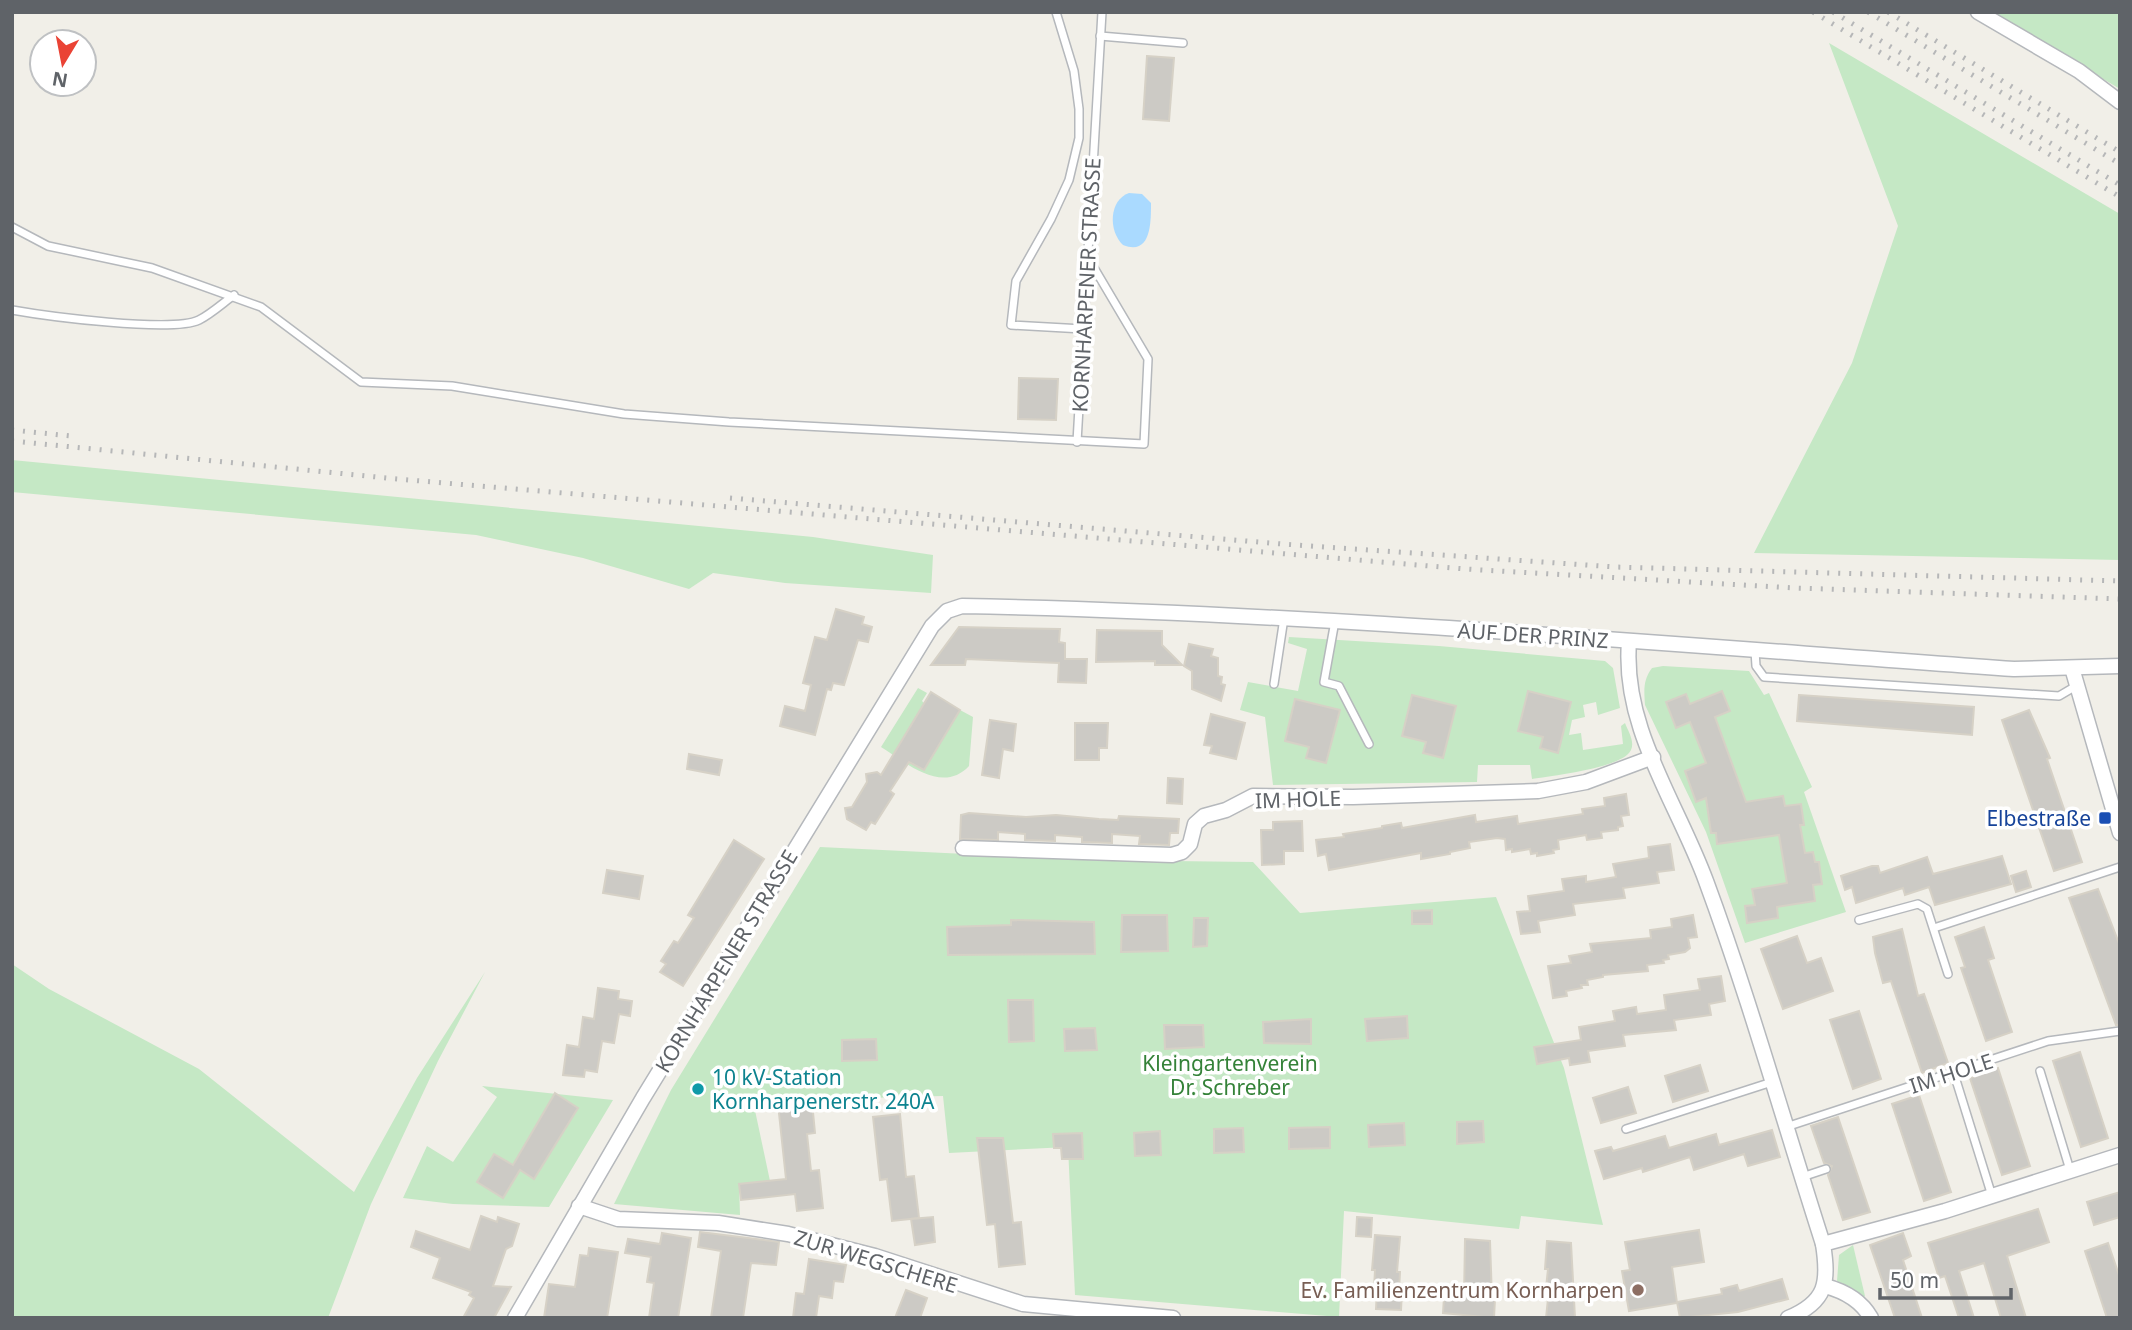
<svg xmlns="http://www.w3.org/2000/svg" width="2132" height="1330" font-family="'Noto Sans',sans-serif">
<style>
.green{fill:#c5e8c5}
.water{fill:#aadaff}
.building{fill:#cccac5;stroke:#d6d1c6;stroke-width:2}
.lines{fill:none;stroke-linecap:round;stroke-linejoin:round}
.lane-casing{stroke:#b5b8bc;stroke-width:10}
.street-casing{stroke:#b5b8bc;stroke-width:17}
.lane{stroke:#fff;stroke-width:7}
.street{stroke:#fff;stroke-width:14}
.rail{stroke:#b6b7b8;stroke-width:5;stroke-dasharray:2 9;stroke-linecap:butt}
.transit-dot{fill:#1a4fb4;stroke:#fff;stroke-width:2.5}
.culture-dot{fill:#0f9aa8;stroke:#fff;stroke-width:2.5}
.education-dot{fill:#8d6e63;stroke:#fff;stroke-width:2.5}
.labels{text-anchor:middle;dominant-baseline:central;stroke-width:7;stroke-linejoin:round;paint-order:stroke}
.street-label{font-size:21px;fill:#5f6368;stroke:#fff}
.transit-label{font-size:21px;fill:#164399;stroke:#fff;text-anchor:end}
.park-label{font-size:21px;fill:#348238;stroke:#fff}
.culture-label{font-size:21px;fill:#0d838f;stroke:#fff;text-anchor:start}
.education-label{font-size:21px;fill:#785e54;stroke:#fff;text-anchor:end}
</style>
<rect width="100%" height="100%" fill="#f1efe8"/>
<g class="green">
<path d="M1991 12H2120V89Z"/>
<path d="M1829 43 2120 214V560L1754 553 1852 363 1898 226Z"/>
<path d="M12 460 813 537 933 555 931 593 785 583 713 573 689 589 583 558 476 535 12 492Z"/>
<path d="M1289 637 1439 646 1605 661 1613 668 1620 708 1598 715 1596 702 1583 705 1585 717 1572 720 1569 735 1581 733 1583 750 1623 744 1621 726 1625 723C1628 731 1635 741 1631 750 1623 768 1551 776 1532 779L1530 765H1478L1477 782 1273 785 1265 717 1240 710 1248 682 1298 691 1307 649 1288 643Z"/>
<path d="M1663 666 1749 671 1764 695 1769 693 1812 787 1804 792 1846 912 1745 943 1706 832 1645 705C1644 690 1643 680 1652 668Z"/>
<path d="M918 688 927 693 922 701 924 703 895 753 924 770 960 710 973 717 969 766C942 795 905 762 881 747Z"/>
<path d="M820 847 1090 860 1253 862 1300 913 1496 897 1564 1068 1603 1225 1521 1216 1519 1229 1344 1211 1339 1317 1075 1295 1068 1147 949 1153 943 1096 753 1101 770 1181 739 1184 740 1215 614 1204 671 1090Z"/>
<path d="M12 964 49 989 199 1069 354 1192 417 1078 485 972 438 1061 371 1204 328 1318H12Z"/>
<path d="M482 1086 613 1100 549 1207 453 1204 403 1198 427 1146 453 1162 497 1097Z"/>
<path d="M1853 1245 1865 1296 1861 1299 1837 1281 1839 1255Z"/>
</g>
<path class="water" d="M1129 193 1142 194 1151 203C1151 223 1151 256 1123 245 1108 231 1109 200 1129 193Z"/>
<g class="building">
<path d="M1147 56 1174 58 1169 121 1143 119Z"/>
<path d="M1019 378 1058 379 1056 420 1018 419Z"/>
<path d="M836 609 864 617 862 624 872 627 868 642 858 640 844 685 833 683 831 690 827 689 815 735 780 726 785 706 805 711 811 685 803 683 815 637 827 640Z"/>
<path d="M959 627 1060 629 1059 642 1065 643V659H1087L1086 683 1058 682 1059 663 966 659 965 665H931Z"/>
<path d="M1097 630 1162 631V645L1182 665H1155V661L1096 662Z"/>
<path d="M1189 644 1213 649 1211 656 1218 658V676L1222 677 1221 684 1225 685 1221 701 1192 689V671L1184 666Z"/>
<path d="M1528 691 1571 702 1558 753 1540 748 1543 737 1518 731Z"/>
<path d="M1722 691 1730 711 1715 717 1746 802 1783 796 1785 806 1801 804 1804 825H1800L1805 853 1813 852 1815 862H1819L1822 884 1813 885 1815 901 1777 907 1778 918 1747 923 1745 906 1755 905 1752 889 1787 883 1779 835 1717 844 1716 833H1711L1706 798 1696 802 1685 771 1706 763 1690 722 1676 728 1666 702 1686 694 1690 704Z"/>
<path d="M931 692 960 710 924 770 909 762 890 791 894 794 875 824 871 822 866 830 847 819 845 808 852 807 867 782 866 774 877 772 881 775Z"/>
<path d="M1412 695 1456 706 1443 758 1423 753 1426 742 1402 736Z"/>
<path d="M1799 695 1974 707 1972 735 1797 721Z"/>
<path d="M1295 699 1340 710 1326 763 1306 758 1309 747 1285 741Z"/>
<path d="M2029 710 2050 758 2047 759 2082 862 2054 871 2002 720Z"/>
<path d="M1211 714 1245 723 1236 759 1210 753 1212 746 1204 745Z"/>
<path d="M990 720 1016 724 1013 751 1003 749 999 778 982 775Z"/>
<path d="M1075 723H1108L1107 748H1099V760H1075Z"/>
<path d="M689 754 722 760 719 775 687 769Z"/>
<path d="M1168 778 1183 779 1182 804 1167 803Z"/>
<path d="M1626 794 1629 815 1621 816 1623 826 1618 827V830L1601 832 1602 838 1587 840 1586 835 1558 840 1559 849 1553 850 1554 853 1537 856V853L1531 854 1530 849 1512 852V849L1506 850 1505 839 1497 838 1469 842 1470 848 1450 852V854L1421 859V853L1329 870 1326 854 1318 856 1316 840 1344 837 1343 834 1382 828V826L1401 823 1402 828 1475 815 1476 822 1517 816 1518 824 1583 814 1582 809 1605 806 1604 798Z"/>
<path d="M969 813 1026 817 1056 815 1099 819 1118 820 1119 816 1179 819 1178 833H1170L1169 845 1139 844 1140 836 1112 834V843L1082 842V837L1055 835V841L1025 840V834L998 832V840L960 839 961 815Z"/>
<path d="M1302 821 1303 851H1284V864L1262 865 1261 830H1273V822Z"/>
<path d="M734 840 764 859 683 986 660 972 666 964 661 961 674 941 678 943 694 918 688 915Z"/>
<path d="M1670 844 1674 870 1657 872 1659 883 1623 888 1625 898 1573 904 1575 915 1538 921 1540 932 1521 934 1517 912 1530 911 1528 896 1564 891 1562 879 1586 876V882L1616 877 1613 864 1649 858 1648 847Z"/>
<path d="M2002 856 2011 884 1935 905 1929 887 1905 895 1903 888 1856 903 1852 887 1845 890 1841 876 1872 866H1878L1880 873 1927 857 1933 874Z"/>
<path d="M607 870 643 876 639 899 603 893Z"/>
<path d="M2026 871 2031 887 2016 892 2011 876Z"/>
<path d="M2098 889 2120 946V1025H2116L2069 898Z"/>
<path d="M1432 910V924H1412V911Z"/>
<path d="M1122 915H1167L1168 951 1121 952Z"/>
<path d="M1693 915 1697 937 1688 938 1690 948 1685 952 1668 955 1669 959 1663 960 1664 963 1647 965 1648 971 1603 975V977L1587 980 1588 985H1581L1582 988 1566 991 1567 996 1553 998 1548 966 1571 963 1569 956 1592 952 1590 944 1651 938 1650 930 1672 927 1671 919Z"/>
<path d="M1194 918H1208L1207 946 1193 947Z"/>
<path d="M1011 920 1094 922 1095 954 948 955 947 927 1011 925Z"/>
<path d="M1984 927 1994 958 1988 960 2012 1032 1986 1041 1961 968 1965 967 1955 937Z"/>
<path d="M1902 929 1918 996 1924 994 1948 1063 1922 1073 1891 981 1883 983 1875 953 1873 937Z"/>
<path d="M1797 936 1807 963 1821 958 1833 991 1783 1009 1761 949Z"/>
<path d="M1721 976 1725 1001 1709 1004 1711 1015 1674 1020 1676 1030 1623 1035 1625 1046 1588 1051 1590 1062 1570 1065 1569 1058 1537 1064 1534 1047 1581 1040 1579 1027 1615 1021 1613 1011 1636 1007 1637 1014 1666 1010 1664 995 1700 990 1698 979Z"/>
<path d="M598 988 619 991 618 999 632 1001 630 1016 619 1014 614 1043 602 1041 597 1072 585 1070 584 1077 563 1075 567 1045 579 1047 583 1017 594 1019Z"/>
<path d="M1008 1000H1033L1034 1041 1009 1042Z"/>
<path d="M1859 1011 1881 1079 1853 1089 1830 1020Z"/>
<path d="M1407 1016 1408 1038 1367 1041 1365 1019Z"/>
<path d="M1311 1019V1044L1264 1043 1263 1022Z"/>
<path d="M1164 1025H1203L1204 1047 1165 1049Z"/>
<path d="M1095 1028 1097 1050 1065 1051 1064 1029Z"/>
<path d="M876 1039 877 1060 842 1061V1040Z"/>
<path d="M2080 1052 2108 1138 2081 1147 2053 1061Z"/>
<path d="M1700 1065 1708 1091 1673 1102 1665 1076Z"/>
<path d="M1998 1068 2030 1166 2002 1175 1970 1078Z"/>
<path d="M1628 1087 1636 1113 1601 1123 1593 1098Z"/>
<path d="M555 1093 578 1108 534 1179 520 1170 503 1198 477 1182 494 1154 513 1165Z"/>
<path d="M1919 1095 1951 1192 1924 1201 1892 1104Z"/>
<path d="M812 1102 815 1133 807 1134 811 1171 819 1170 823 1208 797 1211 795 1194 741 1200 739 1184 786 1179 778 1104Z"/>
<path d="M900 1114 906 1177 914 1176 919 1218 892 1221 887 1179 880 1180 873 1117Z"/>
<path d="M1838 1117 1870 1212 1843 1220 1828 1175 1832 1166 1824 1163 1811 1126Z"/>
<path d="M1483 1121 1484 1142 1457 1144V1122Z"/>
<path d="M1404 1123 1405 1145 1369 1147 1368 1125Z"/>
<path d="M1330 1127V1148L1289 1149V1128Z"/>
<path d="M1243 1128 1244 1152 1214 1153V1129Z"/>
<path d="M1772 1130 1780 1157 1748 1166 1744 1154 1694 1170 1690 1157 1643 1172 1642 1168 1604 1179 1595 1151 1611 1147 1613 1151 1665 1136 1669 1148 1716 1134 1719 1145Z"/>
<path d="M1160 1131 1161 1155 1135 1156 1134 1133Z"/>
<path d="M1082 1133 1083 1159H1062L1061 1148H1054L1053 1134Z"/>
<path d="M977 1138H1003L1013 1223 1021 1222 1025 1264 999 1267 995 1224 987 1225Z"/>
<path d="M2120 1192V1217L2094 1225 2087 1202Z"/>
<path d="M2038 1209 2049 1242 2007 1256 2026 1318H2001L1984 1263 1959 1271 1974 1318H1959L1945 1276 1939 1278 1928 1243Z"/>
<path d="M481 1216 497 1222 498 1217 519 1224 512 1246 506 1249 493 1286 511 1287 494 1318H463L474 1298 469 1295 471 1292 433 1278 440 1258 411 1247 416 1231 470 1250Z"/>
<path d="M933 1217 935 1242 915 1245 911 1219Z"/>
<path d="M1357 1217 1372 1218 1371 1237 1356 1236Z"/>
<path d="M1699 1230 1704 1262 1672 1267 1677 1303 1629 1311 1622 1271 1630 1270 1625 1242Z"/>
<path d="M700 1232 779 1242 776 1265 751 1263 743 1318H711L721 1251 698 1247Z"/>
<path d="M662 1233 691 1238 678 1318H649L654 1283 647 1282 651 1257 625 1253 628 1239 660 1244Z"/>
<path d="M1903 1233 1911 1256 1903 1260 1922 1318H1895L1870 1245Z"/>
<path d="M1375 1235 1400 1237 1397 1272H1400L1399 1291H1402L1401 1310 1376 1309 1377 1290 1374 1289 1375 1270H1372Z"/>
<path d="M1465 1239 1490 1241 1492 1299H1495L1494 1318 1443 1313 1444 1297 1464 1298Z"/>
<path d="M1547 1241 1571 1243 1575 1318H1546L1549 1289 1546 1288 1548 1269H1545Z"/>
<path d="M2108 1243 2120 1278V1318H2107L2085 1251Z"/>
<path d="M589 1248 618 1252 607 1318H544L549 1284 575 1287 580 1255 588 1256Z"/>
<path d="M809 1259 846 1265 843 1282 834 1281 832 1298 819 1296 816 1318H793L796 1293 804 1294Z"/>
<path d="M1782 1279 1788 1299 1738 1312 1680 1318 1677 1302 1722 1294 1721 1289 1737 1285 1739 1291Z"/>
<path d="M906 1290 927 1298 920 1318H895Z"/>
</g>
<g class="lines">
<defs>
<g id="lane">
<path d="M1056 12 1074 71 1079 109V138L1069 180 1051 219 1016 281 1011 325 1083 329"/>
<path d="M1100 36 1183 43"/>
<path d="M12 227 48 246 152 268 261 307 361 382 452 386 624 414 729 422 1144 444 1148 359 1087 256"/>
<path d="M12 310C46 316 172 333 199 320 211 314 223 303 234 295"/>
<path d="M1077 442 1102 12"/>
<path d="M1335 621 1324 682 1339 686 1369 744"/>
<path d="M1755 651 1756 666 1764 677 2059 696 2076 686"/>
<path d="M1274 684 1284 618"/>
<path d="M1859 920 1918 904 1927 909 1948 974"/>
<path d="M1934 928 2120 867"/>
<path d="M2040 1071 2070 1170"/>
<path d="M1956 1080 1992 1196"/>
<path d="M1786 1127 2048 1041 2120 1031"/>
<path d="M1626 1129 1772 1082"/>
<path d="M1802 1177 1826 1169"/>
</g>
<g id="street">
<path d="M1978 12 2079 71 2120 102"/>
<path d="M1629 642C1622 728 1677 802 1706 881 1750 1000 1784 1123 1823 1244"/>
<path d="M2072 668 2120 833"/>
<path d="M963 848 1172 855 1182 852 1190 844 1195 824 1204 816 1226 810 1253 796 1353 797 1538 791 1586 782 1653 757"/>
<path d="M579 1206 618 1219 718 1223 788 1234 875 1256 1023 1304 1173 1318"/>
<path d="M1825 1286C1844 1291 1861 1300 1871 1318"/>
<path d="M515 1318 643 1098 932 626 947 611 962 606C1313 613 1664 644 2014 669L2120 666"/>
<path d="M1788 1318C1827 1302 1829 1282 1823 1244L1945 1211 2120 1155"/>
</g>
</defs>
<use href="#lane" class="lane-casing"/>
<use href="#street" class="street-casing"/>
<use href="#lane" class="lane"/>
<use href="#street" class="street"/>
<g class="rail">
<path d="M1813 12 2120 197"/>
<path d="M1833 12 2120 185"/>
<path d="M1868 12 2120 164"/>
<path d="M1888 12 2120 152"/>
<path d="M12 430 71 436"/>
<path d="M12 441 397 479 1465 569 1795 588 2120 599"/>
<path d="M730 498 1282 544 1615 567 2120 581"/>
</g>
</g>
<rect class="transit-dot" x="2098" y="811" width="14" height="14" rx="3.5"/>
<circle class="culture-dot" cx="698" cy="1089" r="7"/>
<circle class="education-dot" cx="1638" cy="1290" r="7"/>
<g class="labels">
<g class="street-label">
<text transform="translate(1086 285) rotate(-87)">KORNHARPENER STRASSE</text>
<text transform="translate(1533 635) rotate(4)">AUF DER PRINZ</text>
<text transform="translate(1298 799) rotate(-2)">IM HOLE</text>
<text transform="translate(726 961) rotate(-59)">KORNHARPENER STRASSE</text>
<text transform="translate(1951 1073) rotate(-18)">IM HOLE</text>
<text transform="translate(876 1261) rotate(17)">ZUR WEGSCHERE</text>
</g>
<g class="transit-label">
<text x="2091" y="818">Elbestraße</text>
</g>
<g class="park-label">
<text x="1230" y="1063">Kleingartenverein<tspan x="1230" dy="24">Dr. Schreber</tspan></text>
</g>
<g class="culture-label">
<text x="712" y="1077">10 kV-Station<tspan x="712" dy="24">Kornharpenerstr. 240A</tspan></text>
</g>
<g class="education-label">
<text x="1624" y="1290">Ev. Familienzentrum Kornharpen</text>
</g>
</g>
<rect width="2132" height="1330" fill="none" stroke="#5f6368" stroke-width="28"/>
<g transform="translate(63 63) rotate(190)"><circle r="33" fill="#ffffff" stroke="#bfc1c3" stroke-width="2"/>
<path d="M0-5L12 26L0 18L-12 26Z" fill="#ea4335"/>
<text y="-10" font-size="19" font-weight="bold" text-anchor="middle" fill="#5f6368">N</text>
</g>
<path d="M1880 1288v10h131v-10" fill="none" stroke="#5f6368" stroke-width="3.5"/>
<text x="1890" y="1288" font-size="21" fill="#5f6368" stroke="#ffffff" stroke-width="5" paint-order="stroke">50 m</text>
</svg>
